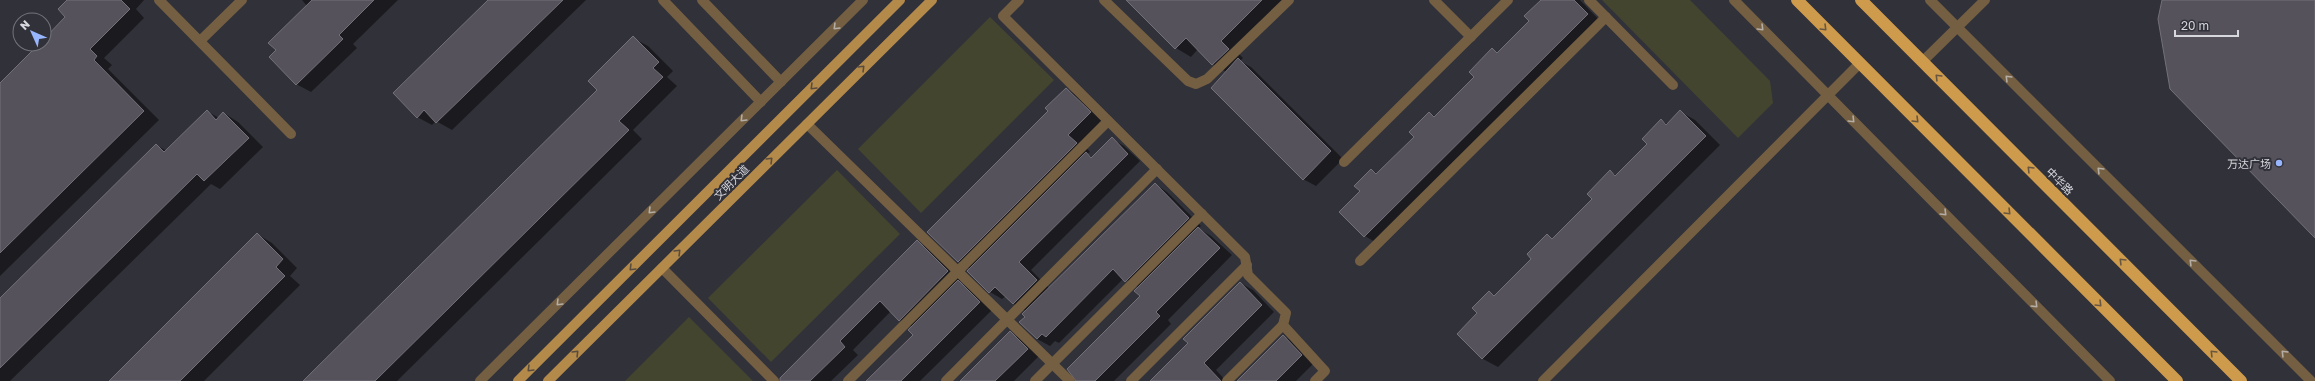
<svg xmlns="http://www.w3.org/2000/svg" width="2315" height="381" font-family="'Golos Text','Noto Sans SC',sans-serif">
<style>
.green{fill:#44452f}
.shadow{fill:#0007}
.building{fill:#56525b;stroke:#74707a}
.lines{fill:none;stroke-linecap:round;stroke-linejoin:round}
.minor{stroke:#745f42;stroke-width:10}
.major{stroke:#b48a4b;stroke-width:10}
.highway{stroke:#ce9b4d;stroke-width:12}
.oneway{stroke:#b4aea7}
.oneway2{stroke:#685641}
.oneway3{stroke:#584c3f}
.poi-dot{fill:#98b6fd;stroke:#31313a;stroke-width:1.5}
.labels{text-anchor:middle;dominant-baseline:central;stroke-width:4;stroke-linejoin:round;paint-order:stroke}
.poi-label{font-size:11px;fill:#d7d8dd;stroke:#31313a;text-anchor:end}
.street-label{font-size:11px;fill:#d7d8dd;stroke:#31313a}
</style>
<rect width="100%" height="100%" fill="#31313a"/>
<g class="green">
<path d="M1602 0H1690L1770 81 1773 103 1738 138Z"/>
<path d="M990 17 1054 80 921 213 858 149Z"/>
<path d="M837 170 900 234 771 362 708 298Z"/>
<path d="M689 317 753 381H625Z"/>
</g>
<g class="shadow">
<path d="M68 0H144L136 9 144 18 104 58 112 65 108 69 159 120 0 276V84L40 44H44V40L67 17Z"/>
<path d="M302 0H398L353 44 357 48 311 92 296 84 277 50 307 6Z"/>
<path d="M489 0H586L452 130 436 121 432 125 417 117Z"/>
<path d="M1128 0H1286L1235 50 1243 58 1240 61 1251 67 1343 159 1316 186 1303 179 1226 72 1213 64 1198 49 1191 57 1176 48Z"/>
<path d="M1542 0H1580L1602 23 1380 245 1365 236 1340 212 1361 191 1372 170 1378 174 1415 137 1429 113 1435 116 1475 77 1492 50 1499 53 1530 21Z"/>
<path d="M633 38 648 46 673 71 667 77 677 86 633 130 642 139 397 381H304L599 90Z"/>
<path d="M1066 89 1080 97 1104 121 1082 143 1090 152 1087 154 1093 158 1112 139 1124 146 1140 161 1031 270 1049 288 1155 184 1167 192 1201 226 1198 228 1211 236 1232 255 1168 320 1171 324 1114 381H1077L1141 296 1139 288 1124 278 1059 343 1055 341 1050 346 1037 339 1026 311 1014 304 1006 296 1002 299 990 292 971 269 958 261 1049 111Z"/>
<path d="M207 111 219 118 224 113 238 122 263 147 220 189 211 184 10 381H0V298L156 145 167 151Z"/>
<path d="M1681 112 1695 120 1720 145 1498 367 1483 359 1458 334 1479 313 1489 292 1496 296 1533 259 1547 235 1553 239 1593 199 1610 172 1616 175 1648 144 1661 121 1668 124Z"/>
<path d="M257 234 272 243 297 268 290 276 300 285 204 381H110Z"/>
<path d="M917 242 930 249 961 279 959 282 970 289 992 310 920 381H868L915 335 912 327 900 320 891 311 853 350 858 355 831 381H783Z"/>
<path d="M1240 283 1253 290 1274 312 1216 370 1226 381H1152L1189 343Z"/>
<path d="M1010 333 1023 340 1039 356 1014 381H962Z"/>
<path d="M1283 336 1296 343 1314 363 1296 381H1238Z"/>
</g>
<g class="building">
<path d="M67 0H121L130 9 90 49 97 56 94 60 144 111 0 253V83L39 44H44V39L65 17 58 9Z"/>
<path d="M312 0H374L339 35 343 39 296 85 269 57 276 50 268 43Z"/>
<path d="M488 0H563L436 123 424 110 417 118 393 93Z"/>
<path d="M1126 0H1262L1221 41 1229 49 1212 65 1186 38 1175 49Z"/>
<path d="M1541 0H1574L1588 14 1364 237 1339 212 1360 191 1354 186 1371 169 1376 174 1414 137 1409 132 1429 112 1434 117 1474 77 1469 72 1492 48 1497 53 1529 21 1524 16Z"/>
<path d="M2162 0H2315V238L2170 89 2158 19Z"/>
<path d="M633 36 659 62 653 68 663 77 619 121 629 130 375 381H303L597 90 588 81Z"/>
<path d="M1238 58 1331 151 1303 180 1211 88Z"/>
<path d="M1066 88 1091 112 1068 135 1077 143 958 262 927 232 1048 111 1045 108Z"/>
<path d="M207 110 216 120 223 112 249 138 204 181 197 174 0 368V298L156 144 164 152Z"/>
<path d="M1680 110 1706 136 1482 359 1457 334 1477 313 1472 308 1489 291 1494 296 1531 259 1527 254 1547 234 1552 239 1592 199 1587 194 1610 170 1615 176 1647 144 1642 139 1661 119 1666 125Z"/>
<path d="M1112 137 1128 154 1019 262 1037 280 1013 304 995 287 989 293 967 271 1086 152 1091 158Z"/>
<path d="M1155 183 1189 218 1125 282 1113 269 1046 337 1042 334 1037 339 1019 322 1025 317 1022 314Z"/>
<path d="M1198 227 1220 248 1156 312 1160 316 1095 381H1076L1067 369 1140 296 1134 291Z"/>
<path d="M257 233 283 259 276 267 285 276 180 381H109Z"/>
<path d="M917 240 948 271 899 321 880 301 840 341 845 347 810 381H780V378Z"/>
<path d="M958 280 980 302 901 381H866L913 335 908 330Z"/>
<path d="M1240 282 1262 305 1204 363 1221 381H1150L1188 343 1183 339Z"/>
<path d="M1010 331 1028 349 995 381H960Z"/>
<path d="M1283 335 1302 355 1276 381H1237Z"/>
</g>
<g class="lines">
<g class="minor">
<path d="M159 0 291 134"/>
<path d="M663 0 761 102"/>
<path d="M702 0 781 82"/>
<path d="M1019 0 1003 16 1245 257 1248 275 1286 313 1283 325 1325 371 1315 381"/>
<path d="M1104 0 1188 81 1196 84 1207 79 1289 0"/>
<path d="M1434 0 1471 37"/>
<path d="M1589 0 1673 85"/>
<path d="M1734 0 2110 381"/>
<path d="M1930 0 2311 381"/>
<path d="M200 41 242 0"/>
<path d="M1922 62 1985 0"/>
<path d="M807 124 1070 381"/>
<path d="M1344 162 1508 0"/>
<path d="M1360 261 1606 17"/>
<path d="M662 268 774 381"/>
<path d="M480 381 863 0"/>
<path d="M848 381 1108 121"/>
<path d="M946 381 1157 169"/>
<path d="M1035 381 1202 214"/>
<path d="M1131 381 1247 265"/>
<path d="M1227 381 1283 325"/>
<path d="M1543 381 1860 63"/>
</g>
<g class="major">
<path d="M518 381 900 0"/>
<path d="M548 381 932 0"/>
</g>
<g class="highway">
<path d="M1797 0 2177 381"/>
<path d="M1861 0 2241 381"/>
</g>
</g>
<defs><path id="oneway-chevron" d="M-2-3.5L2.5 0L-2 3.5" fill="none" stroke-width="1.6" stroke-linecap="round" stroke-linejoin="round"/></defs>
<g class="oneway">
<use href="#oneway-chevron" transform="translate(836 27) rotate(135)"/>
<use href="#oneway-chevron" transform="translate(1761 28) rotate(45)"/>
<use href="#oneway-chevron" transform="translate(2008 78) rotate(-135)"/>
<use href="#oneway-chevron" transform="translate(743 119) rotate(135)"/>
<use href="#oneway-chevron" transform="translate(1852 120) rotate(45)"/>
<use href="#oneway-chevron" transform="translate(2100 170) rotate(-135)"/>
<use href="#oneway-chevron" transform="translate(651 211) rotate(135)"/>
<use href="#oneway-chevron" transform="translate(1944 213) rotate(45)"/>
<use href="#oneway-chevron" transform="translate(2192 262) rotate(-135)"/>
<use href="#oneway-chevron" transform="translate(559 303) rotate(135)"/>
<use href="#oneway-chevron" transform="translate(2035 305) rotate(45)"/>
<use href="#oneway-chevron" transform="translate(2284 353) rotate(-135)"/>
</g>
<g class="oneway2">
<use href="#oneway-chevron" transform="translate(1824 28) rotate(45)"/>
<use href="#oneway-chevron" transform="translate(1938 77) rotate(-135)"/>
<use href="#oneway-chevron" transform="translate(1916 120) rotate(45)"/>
<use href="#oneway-chevron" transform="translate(2030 169) rotate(-135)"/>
<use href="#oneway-chevron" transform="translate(2008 212) rotate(45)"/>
<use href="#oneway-chevron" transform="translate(2122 261) rotate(-135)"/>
<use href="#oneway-chevron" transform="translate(2099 304) rotate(45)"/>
<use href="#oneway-chevron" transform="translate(2213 353) rotate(-135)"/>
</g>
<g class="oneway3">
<use href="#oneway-chevron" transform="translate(862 68) rotate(-45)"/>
<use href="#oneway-chevron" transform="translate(813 87) rotate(135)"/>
<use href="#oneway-chevron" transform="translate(770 160) rotate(-45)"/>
<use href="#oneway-chevron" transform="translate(678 252) rotate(-45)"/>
<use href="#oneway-chevron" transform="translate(632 268) rotate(135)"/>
<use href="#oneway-chevron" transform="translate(576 353) rotate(-45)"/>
<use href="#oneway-chevron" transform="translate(530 369) rotate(135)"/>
</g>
<circle class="poi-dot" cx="2279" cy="163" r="4"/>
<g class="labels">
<g class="poi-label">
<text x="2271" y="163">万达广场</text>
</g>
<g class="street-label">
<text transform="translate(2060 181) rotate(45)">中华路</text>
<text transform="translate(731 182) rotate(-45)">文明大道</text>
</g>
</g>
<g transform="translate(32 32) rotate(315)"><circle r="19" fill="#31313a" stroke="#73747b"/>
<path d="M0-3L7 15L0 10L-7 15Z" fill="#98b6fd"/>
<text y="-6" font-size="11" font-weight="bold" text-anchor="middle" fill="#d7d8dd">N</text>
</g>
<path d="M2175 30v6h63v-6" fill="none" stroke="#d7d8dd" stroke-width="2"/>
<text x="2181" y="30" font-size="12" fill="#d7d8dd" stroke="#31313a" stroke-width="3" paint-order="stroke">20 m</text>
</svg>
